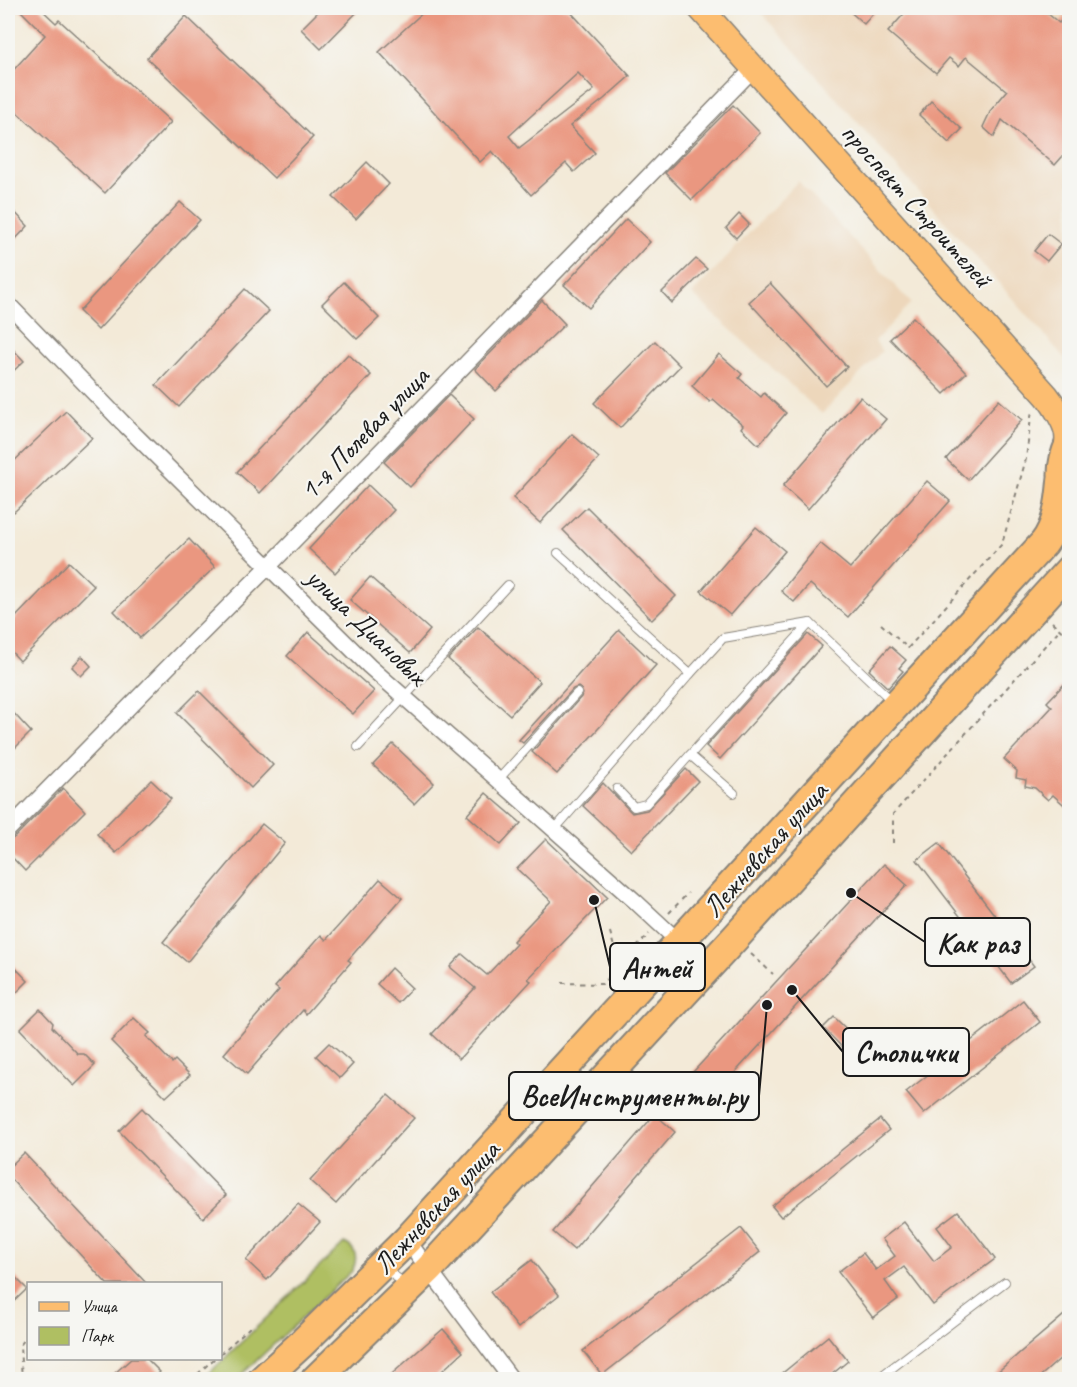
<svg xmlns="http://www.w3.org/2000/svg" width="1077" height="1387" font-family="Caveat,sans-serif">
<style>
.built{fill:#edd7bb}
.green{fill:#afbf62;stroke:#666e3f;stroke-width:1.5}
.building{fill:#ea9780;fill-rule:evenodd}
.lines{fill:none;stroke-linecap:round;stroke-linejoin:round}
.lane-casing{stroke:#88837a;stroke-width:10}
.street-casing{stroke:#88837a;stroke-width:18}
.primary-casing{stroke:#88837a;stroke-width:27}
.highway-casing{stroke:#88837a;stroke-width:32}
.path{stroke:#88837a;stroke-width:2;stroke-dasharray:4.5 4.5;stroke-linecap:butt}
.lane{stroke:#fff;stroke-width:8}
.street{stroke:#fff;stroke-width:15}
.primary{stroke:#fcbd6f;stroke-width:24}
.highway{stroke:#fcbd6f;stroke-width:28}
.labels{text-anchor:middle;dominant-baseline:central;stroke-width:4.5;stroke-linejoin:round;paint-order:stroke}
.street-label{font-size:28px;fill:#1c1c1c;stroke:#f6f6f2}
.leader{fill:none;stroke:#1c1c1c;stroke-width:2}
.callout-dot{fill:#1c1c1c;stroke:#f6f6f2;stroke-width:2}
.callout{fill:#f6f6f2;stroke:#1c1c1c;stroke-width:2}
.callout-label{font-size:30px;text-anchor:middle;font-weight:bold;fill:#1c1c1c}
</style>
<rect width="100%" height="100%" fill="#f6f6f2"/>
<filter id="ink" filterUnits="userSpaceOnUse"><feTurbulence type="fractalNoise" baseFrequency=".0167" numOctaves="2"/><feDisplacementMap in="SourceGraphic" scale="12" xChannelSelector="R" yChannelSelector="G"/><feConvolveMatrix kernelMatrix="1 2 1 2 8 2 1 2 1" color-interpolation-filters="sRGB"/></filter>
<filter id="wash" filterUnits="userSpaceOnUse"><feTurbulence type="fractalNoise" baseFrequency=".008" numOctaves="4" result="noise"/><feDisplacementMap in="SourceGraphic" scale="24" xChannelSelector="R" yChannelSelector="G"/><feGaussianBlur stdDeviation="1.35" result="paint"/><feColorMatrix in="noise" values="0 0 0 0 0 0 0 0 0 0 0 0 0 0 0 0 0 1.4 0 .05"/><feComposite in="paint" operator="in"/></filter>
<g filter="url(#wash)">
<rect width="100%" height="100%" fill="#f3ead8"/>
<g class="built">
<path d="M757 8H1069V363Z"/>
<path d="M798 181 911 303 875 341 882 351 822 414 692 294Z"/>
</g>
<path class="green" d="M344 1243C357 1248 358 1259 352 1271L237 1379H203Z"/>
<g id="blocks">
<g class="building">
<path d="M18 8H40L56 23 59 20 171 122 105 193 8 104V76L45 35Z"/>
<path d="M322 8H361L321 49 301 29Z"/>
<path d="M428 8H567L630 76 604 99 570 126 595 153 574 172 566 163 531 195 492 151 480 162 379 52ZM578 73 594 90 519 148 509 136Z"/>
<path d="M846 8H878L864 24Z"/>
<path d="M909 8H1041L1059 23 1070 11V148L1055 165 1002 120 994 137 983 127 991 110 1007 91 966 57 959 66 949 58 936 73 888 32Z"/>
<path d="M186 16 313 137 274 178 147 58Z"/>
<path d="M931 101 962 129 949 143 919 115Z"/>
<path d="M733 105 760 133 692 200 665 173Z"/>
<path d="M367 162 389 184 356 219 333 197Z"/>
<path d="M180 202 200 220 98 330 79 311Z"/>
<path d="M8 205 28 226 8 247Z"/>
<path d="M739 214 749 224 736 238 726 228Z"/>
<path d="M626 219 650 242 589 308 564 285Z"/>
<path d="M1048 234 1061 244 1047 261 1034 251Z"/>
<path d="M696 259 707 269 672 303 662 292Z"/>
<path d="M344 282 379 318 357 339 322 304Z"/>
<path d="M770 283 847 367 826 386 749 302Z"/>
<path d="M245 289 269 311 179 407 156 385Z"/>
<path d="M542 300 565 324 496 391 475 369Z"/>
<path d="M913 317 966 373 944 394 890 339Z"/>
<path d="M655 341 680 366 620 428 594 403Z"/>
<path d="M8 344 24 361 8 376Z"/>
<path d="M348 354 371 375 260 493 237 472Z"/>
<path d="M719 354 742 374 739 378 761 397 764 393 786 413 759 445 741 428 743 425 713 399 710 402 692 386Z"/>
<path d="M449 395 474 419 410 487 384 462Z"/>
<path d="M860 397 886 419 808 509 783 486Z"/>
<path d="M999 400 1022 420 968 480 946 459Z"/>
<path d="M66 411 92 438 14 512 8 505V467Z"/>
<path d="M572 434 599 458 540 523 513 498Z"/>
<path d="M927 481 950 501 848 617 810 584 794 602 781 591 820 543 850 568Z"/>
<path d="M368 485 394 510 335 573 309 549Z"/>
<path d="M587 507 676 596 652 620 563 530Z"/>
<path d="M756 527 785 551 730 615 701 591Z"/>
<path d="M189 539 215 567 140 638 114 611Z"/>
<path d="M69 562 94 586 20 661 8 648V625Z"/>
<path d="M370 577 430 630 410 653 350 600Z"/>
<path d="M478 627 540 682 510 715 448 659Z"/>
<path d="M619 630 656 665 557 774 532 752 581 697 583 694 581 689 578 687 573 689 523 743 519 740Z"/>
<path d="M308 632 374 691 353 714 287 656Z"/>
<path d="M808 634 822 646 720 759 706 746Z"/>
<path d="M890 646 906 660 899 668 903 671 888 688 869 670Z"/>
<path d="M82 656 91 666 81 676 72 667Z"/>
<path d="M1070 678V810L1053 795 1048 800 1035 788 1025 786 1026 780 1016 778 1017 771 1004 759 1052 707 1047 702Z"/>
<path d="M199 691 273 765 251 788 177 713Z"/>
<path d="M8 707 31 732 8 755Z"/>
<path d="M393 744 434 783 414 804 373 765Z"/>
<path d="M686 769 698 781 631 851 583 806 603 783 632 813 647 810Z"/>
<path d="M151 780 171 799 116 853 97 834Z"/>
<path d="M63 788 85 811 25 871 8 853V842L15 837Z"/>
<path d="M486 793 521 823 501 845 467 815Z"/>
<path d="M262 824 285 843 187 962 163 942Z"/>
<path d="M546 839 607 897 528 979 531 981 459 1059 432 1034 475 988 450 967 462 954 487 975 516 944 513 941 551 901 517 869Z"/>
<path d="M939 843 1034 966 1011 983 917 860Z"/>
<path d="M884 864 907 885 695 1116 672 1095Z"/>
<path d="M380 879 402 898 348 960 351 962 306 1014 303 1010 247 1074 224 1054 279 990 275 987 321 935 326 940Z"/>
<path d="M8 960 28 981 8 1001Z"/>
<path d="M391 968 412 988 398 1003 377 984Z"/>
<path d="M1023 1000 1040 1022 924 1114 906 1092Z"/>
<path d="M40 1009 53 1023 52 1027 78 1054H84L95 1065 74 1086 20 1029Z"/>
<path d="M834 1017 861 1043 850 1055 823 1028Z"/>
<path d="M134 1018 150 1033 146 1036 172 1063 175 1060 190 1075 166 1097 111 1041Z"/>
<path d="M329 1043 353 1064 340 1078 316 1056Z"/>
<path d="M388 1095 414 1118 336 1204 310 1181Z"/>
<path d="M142 1108 226 1195 203 1218 119 1131Z"/>
<path d="M655 1114 675 1132 574 1250 553 1232Z"/>
<path d="M880 1119 889 1130 781 1217 772 1206Z"/>
<path d="M24 1153 147 1284H107L8 1176V1168Z"/>
<path d="M298 1204 320 1222 267 1280 246 1260Z"/>
<path d="M958 1211 995 1259 933 1305 904 1267 885 1281 898 1299 873 1318 838 1272 863 1253 876 1270 895 1256 882 1239 904 1222 934 1261 952 1247 937 1227Z"/>
<path d="M741 1228 760 1252 602 1375 583 1351Z"/>
<path d="M532 1260 559 1295 518 1328 490 1292Z"/>
<path d="M8 1270 27 1289 8 1307Z"/>
<path d="M1070 1310V1350L1036 1380H988Z"/>
<path d="M443 1329 463 1352 432 1380H385Z"/>
<path d="M828 1336 848 1361 825 1380H774Z"/>
<path d="M131 1359H147L160 1372 152 1380H107Z"/>
</g>
</g>
</g>
<g filter="url(#ink)">
<use href="#blocks" fill-opacity="0" stroke="#88837a" stroke-width="1.5"/>
<g class="lines">
<defs>
<g id="lane">
<path d="M690 674 723 638 810 623"/>
<path d="M358 747 508 585"/>
<path d="M690 755 810 623 892 701"/>
<path d="M498 780 577 693"/>
<path d="M617 789 634 807 646 804 690 755 734 793"/>
<path d="M554 830 690 674 558 553"/>
<path d="M385 1269 407 1285"/>
<path d="M884 1374 1005 1282"/>
</g>
<g id="street">
<path d="M8 304 122 422 369 666 636 902 707 968"/>
<path d="M8 830 184 651 268 567 754 68"/>
<path d="M407 1240 512 1380"/>
</g>
<path id="primary" d="M700 8 1047 396C1054 405 1066 423 1067 434 1068 441 1067 447 1065 453"/>
<g id="highway">
<path d="M1067 499C1060 480 1061 462 1070 443"/>
<path d="M262 1380 300 1345 407 1240 1044 543C1057 526 1060 504 1062 482"/>
<path d="M315 1380 429 1269 735 938 1070 569"/>
</g>
</defs>
<use href="#lane" class="lane-casing"/>
<use href="#street" class="street-casing"/>
<use href="#primary" class="primary-casing"/>
<use href="#highway" class="highway-casing"/>
<g class="path">
<path d="M1069 377 1070 376"/>
<path d="M1052 622 1070 639"/>
<path d="M881 624 908 648 1002 544 1026 459 1032 409"/>
<path d="M893 843V814L1060 629"/>
<path d="M669 913 688 893"/>
<path d="M610 932 619 966"/>
<path d="M751 954 773 974"/>
<path d="M562 983 602 984 649 934"/>
<path d="M220 1354 250 1327"/>
<path d="M22 1380 20 1345 28 1336"/>
<path d="M191 1380 215 1358"/>
</g>
<use href="#lane" class="lane"/>
<use href="#street" class="street"/>
<use href="#primary" class="primary"/>
<use href="#highway" class="highway"/>
</g>
</g>
<g class="labels">
<g class="street-label">
<text transform="translate(917 205) rotate(48)">проспект Строителей</text>
<text transform="translate(364 433) rotate(-46)">1-я Полевая улица</text>
<text transform="translate(367 626) rotate(44)">улица Диановых</text>
<text transform="translate(765 849) rotate(-48)">Лежневская улица</text>
<text transform="translate(436 1207) rotate(-47)">Лежневская улица</text>
</g>
</g>
<path class="leader" d="M851 893L925 942M594 900L610 967M792 990L843 1052M767 1005L759 1096"/>
<g class="callout-dot">
<circle cx="851" cy="893" r="6"/>
<circle cx="594" cy="900" r="6"/>
<circle cx="792" cy="990" r="6"/>
<circle cx="767" cy="1005" r="6"/>
</g>
<g class="callout">
<rect x="925" y="918" width="105" height="48" rx="6"/>
<rect x="610" y="943" width="95" height="48" rx="6"/>
<rect x="843" y="1028" width="126" height="48" rx="6"/>
<rect x="509" y="1072" width="250" height="48" rx="6"/>
</g>
<g class="callout-label">
<text x="978" y="953">Как раз</text>
<text x="657" y="978">Антей</text>
<text x="906" y="1062">Столички</text>
<text x="634" y="1106">ВсеИнструменты.ру</text>
</g>
<rect width="1077" height="1387" fill="none" stroke="#f6f6f2" stroke-width="30"/>
<rect x="27" y="1282" width="195" height="78" fill="#f6f6f2" stroke="#9f9f9c" stroke-width="1.5"/>
<rect x="39" y="1302" width="30" height="9" fill="#fcbd6f" stroke="#9f9f9c" stroke-width="1.5"/>
<text x="81" y="1312" font-size="18" fill="#1c1c1c">Улица</text>
<rect x="39" y="1327" width="30" height="18" fill="#afbf62" stroke="#9f9f9c" stroke-width="1.5"/>
<text x="81" y="1342" font-size="18" fill="#1c1c1c">Парк</text>
</svg>
